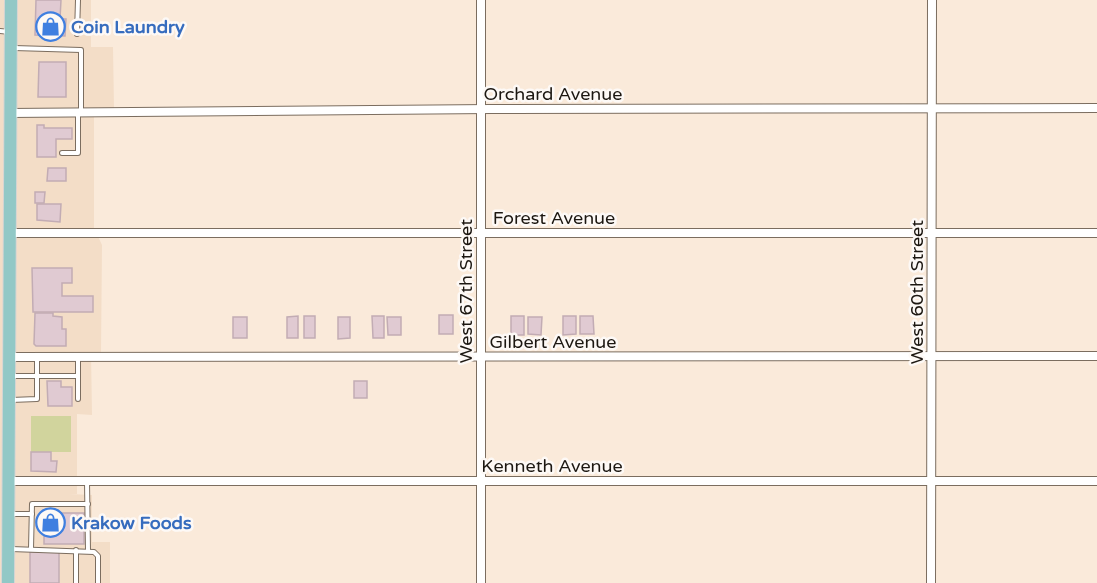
<svg xmlns="http://www.w3.org/2000/svg" width="1097" height="583" font-family="'Varela Round',sans-serif">
<style>
.built{fill:#f3ddc7}
.green{fill:#d1d49d}
.building{fill:#e0cad2;stroke:#c2acb4;stroke-width:1.5}
.lines{fill:none;stroke-linecap:round;stroke-linejoin:round}
.service-casing{stroke:#7b6d5f;stroke-width:6}
.minor-casing{stroke:#7b6d5f;stroke-width:10}
.primary-casing{stroke:#d6d5d4;stroke-width:14}
.service{stroke:#fff;stroke-width:4}
.minor{stroke:#fff;stroke-width:8}
.primary{stroke:#92c8c6;stroke-width:12}
.labels{text-anchor:middle;dominant-baseline:central;stroke-width:5;stroke-linejoin:round;paint-order:stroke}
.shop-label{font-size:18px;font-weight:bold;fill:#366cbe;stroke:#fdf9f6;text-anchor:start}
.street-label{font-size:18px;fill:#1c1711;stroke:#fdf9f6}
</style>
<rect width="100%" height="100%" fill="#faeada"/>
<path class="built" d="M0 0H91V47H113L114 108 94 109V228L102 245 101 353H91L92 415 77 414V494H69L92 495V542H110V583H0Z"/>
<rect class="green" x="31" y="416" width="40" height="36"/>
<g class="building">
<path d="M36 0H61L60 19H66L65 36 35 35Z"/>
<path d="M39 62H66V97H38Z"/>
<path d="M37 125H44V128H72V139H56V157H37Z"/>
<path d="M48 168H66V181H47Z"/>
<path d="M35 192H45L44 203H35Z"/>
<path d="M37 204H61L60 222 37 220Z"/>
<path d="M32 268H72V283H62V296H93V312H33Z"/>
<path d="M35 313H53V316L62 317V329H66V346H36L34 344Z"/>
<rect x="439" y="315" width="14" height="19"/>
<path d="M298 316V338H287V317Z"/>
<rect x="304" y="316" width="11" height="22"/>
<path d="M372 316H384V338H373Z"/>
<rect x="511" y="316" width="13" height="19"/>
<path d="M563 316H576V334L563 335Z"/>
<path d="M580 316H593L594 334H580Z"/>
<rect x="233" y="317" width="14" height="21"/>
<path d="M338 317H350V338L338 339Z"/>
<path d="M387 317H401V335H388Z"/>
<path d="M528 317H542L541 335 528 334Z"/>
<path d="M47 381H61V387H72V406H48Z"/>
<rect x="354" y="381" width="13" height="17"/>
<path d="M31 452H51V461H57L56 472 31 471Z"/>
<rect x="44" y="513" width="40" height="31"/>
<rect x="30" y="552" width="29" height="31"/>
</g>
<g class="lines">
<defs>
<g id="service">
<path d="M0 31 10 32"/>
<path d="M77 34 78 0"/>
<path d="M14 48 81 50V113"/>
<path d="M62 153H78V113"/>
<path d="M37 358V376H78"/>
<path d="M78 358V399"/>
<path d="M11 400 37 399V376H13"/>
<path d="M87 482 88 550"/>
<path d="M12 514H32"/>
<path d="M11 549 94 552 98 556V583"/>
<path d="M31 549 32 504H88"/>
<path d="M76 550V583"/>
</g>
<g id="minor">
<path d="M481 0V583"/>
<path d="M9 113 491 109 1097 108"/>
<path d="M10 233H1097"/>
<path d="M9 357 1097 356"/>
<path d="M8 481H1097"/>
<path d="M931 583 932 0"/>
</g>
<path id="primary" d="M8 583 11 0"/>
</defs>
<use href="#service" class="service-casing"/>
<use href="#minor" class="minor-casing"/>
<use href="#primary" class="primary-casing"/>
<use href="#service" class="service"/>
<use href="#minor" class="minor"/>
<use href="#primary" class="primary"/>
</g>
<defs>
<symbol id="shop-ring" viewBox="-11 -11 22 22"><circle r="9.5" fill="#fdf9f6" stroke="#3f7fe0" stroke-width="1.5"/><path d="M-5-2.5h2.3a2.7 3.5 0 0 1 5.4 0H5L5.5 6h-11ZM-1.5-2.5h3a1.5 2.3 0 0 0-3 0Z" fill="#3f7fe0"/></symbol>
</defs>
<g fill-rule="evenodd">
<use href="#shop-ring" x="34" y="10" width="33" height="33"/>
<use href="#shop-ring" x="34" y="506" width="33" height="33"/>
</g>
<g class="labels">
<g class="shop-label">
<text x="71" y="27">Coin Laundry</text>
<text x="71" y="523">Krakow Foods</text>
</g>
<g class="street-label">
<text x="553" y="94">Orchard Avenue</text>
<text x="554" y="218">Forest Avenue</text>
<text transform="translate(466 291) rotate(-90)">West 67th Street</text>
<text transform="translate(917 292) rotate(-90)">West 60th Street</text>
<text x="553" y="342">Gilbert Avenue</text>
<text x="552" y="466">Kenneth Avenue</text>
</g>
</g>
</svg>
